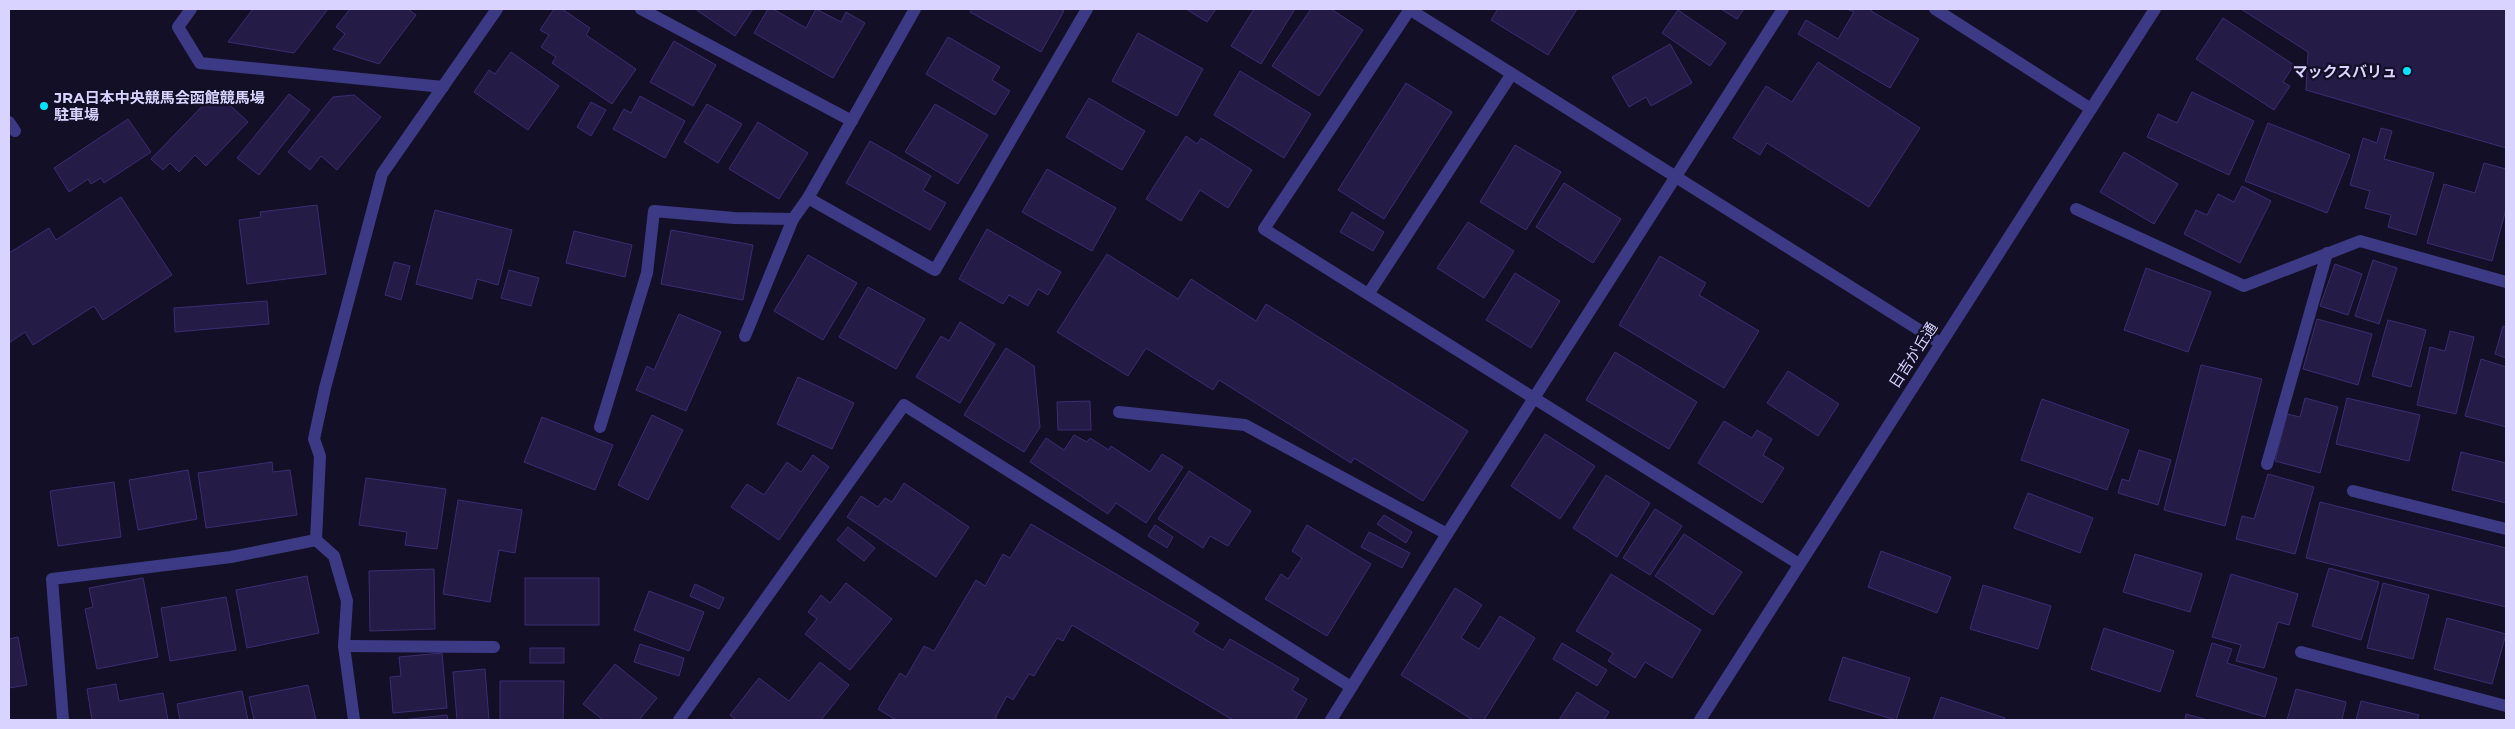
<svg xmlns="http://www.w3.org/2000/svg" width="2515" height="729" font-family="Montserrat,'Noto Sans JP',sans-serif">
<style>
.building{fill:#241b47;stroke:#3b2d73}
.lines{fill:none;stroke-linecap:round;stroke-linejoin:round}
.minor{stroke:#3d3a85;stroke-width:12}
.poi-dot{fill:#00e5ff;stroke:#130f26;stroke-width:2}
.labels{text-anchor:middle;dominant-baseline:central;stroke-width:4.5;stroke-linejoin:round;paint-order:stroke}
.poi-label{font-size:15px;font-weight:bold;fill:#d9d4ff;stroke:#130f26;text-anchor:end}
.street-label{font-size:15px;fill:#d9d4ff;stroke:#130f26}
</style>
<rect width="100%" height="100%" fill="#130f26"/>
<g class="building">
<path d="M253 9H328L294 53 228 42Z"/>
<path d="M350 9H408L416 15 379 64 333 49 345 34 336 27Z"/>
<path d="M554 9H562L590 28 586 35 636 69 612 104 552 63 556 57 541 47 549 35 540 30Z"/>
<path d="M695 9H753L735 36Z"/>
<path d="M768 9H773L806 28 816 9 841 22 846 12 865 23 833 78 754 33Z"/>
<path d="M972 9H1059L1064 11 1041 52 970 12Z"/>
<path d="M1186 9H1216L1207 22Z"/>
<path d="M1254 9H1295L1261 64 1231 46Z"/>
<path d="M1311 9H1331L1363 30 1319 96 1272 66Z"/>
<path d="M1498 9H1577L1548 55 1491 20Z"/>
<path d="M1721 9H1744L1737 19Z"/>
<path d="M1847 9H1872L1871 11 1919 39 1890 88 1798 34 1806 20 1838 39 1854 12Z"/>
<path d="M2241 9H2506V148L2306 90 2308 52Z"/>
<path d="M1678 10 1726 43 1710 66 1662 33Z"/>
<path d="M2223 18 2294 65 2283 82 2290 86 2274 110 2196 59Z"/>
<path d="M1138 33 1203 69 1177 116 1112 81Z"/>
<path d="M948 37 1000 67 992 80 1010 91 995 115 926 74Z"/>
<path d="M674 41 716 65 693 106 650 82Z"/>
<path d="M1670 44 1692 83 1651 106 1646 97 1629 107 1612 77Z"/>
<path d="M511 52 559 86 528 130 474 92 489 70 495 74Z"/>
<path d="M1818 62 1920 128 1869 207 1767 143 1760 155 1733 138 1766 86 1792 102Z"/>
<path d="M1240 71 1311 114 1284 158 1214 115Z"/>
<path d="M1406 83 1452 112 1384 219 1338 190Z"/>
<path d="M216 92 248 122 206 166 195 155 179 172 170 163 163 170 151 159Z"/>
<path d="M2192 92 2254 121 2229 175 2147 137 2158 114 2177 123Z"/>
<path d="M289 94 310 110 259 175 237 158Z"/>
<path d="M354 95 381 117 337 170 321 156 310 170 288 152 333 97Z"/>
<path d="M640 96 685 121 665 158 613 129 624 109 631 113Z"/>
<path d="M1089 98 1145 131 1122 170 1066 137Z"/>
<path d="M591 102 606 110 591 136 577 127Z"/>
<path d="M707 104 742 124 718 163 684 142Z"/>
<path d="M935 104 988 135 958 184 905 152Z"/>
<path d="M128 119 151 152 104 183 101 178 91 184 88 179 69 192 54 168Z"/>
<path d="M758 122 808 153 779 199 729 169Z"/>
<path d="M2268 123 2350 155 2327 213 2245 181Z"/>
<path d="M2381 128 2392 131 2384 159 2434 173 2416 235 2388 227 2391 215 2365 208 2370 191 2350 185 2363 138 2377 143Z"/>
<path d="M1186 136 1197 144 1201 138 1252 170 1228 208 1200 190 1181 221 1146 199Z"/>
<path d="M870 141 931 176 923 190 946 203 930 230 846 183Z"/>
<path d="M1515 145 1561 172 1526 230 1480 202Z"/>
<path d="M2124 152 2178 184 2154 224 2100 192Z"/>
<path d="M2484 163 2506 169V209L2492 261 2427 243 2444 184 2475 193Z"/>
<path d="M1047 169 1116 208 1092 251 1022 212Z"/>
<path d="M1564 183 1621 219 1593 263 1536 227Z"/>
<path d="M2242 186 2271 201 2240 263 2184 234 2196 210 2207 215 2218 194 2234 202Z"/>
<path d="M121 197 172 275 103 320 94 306 33 345 25 332 9 343V253L49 228 56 240Z"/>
<path d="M317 205 326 274 247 284 239 220 261 217 260 212Z"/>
<path d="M435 210 512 230 498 285 477 279 472 299 416 284Z"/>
<path d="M1352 212 1384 232 1373 251 1340 232Z"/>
<path d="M1468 222 1514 251 1484 298 1437 268Z"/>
<path d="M987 229 1061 272 1048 295 1038 289 1028 306 1009 295 1003 304 959 279Z"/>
<path d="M671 230 753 245 743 300 661 284Z"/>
<path d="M574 231 632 245 625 277 566 263Z"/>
<path d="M1107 254 1178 299 1191 279 1256 321 1266 304 1468 431 1423 501 1354 458 1351 463 1219 380 1213 390 1146 348 1128 376 1057 332Z"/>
<path d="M808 255 857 283 823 340 774 311Z"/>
<path d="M1660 256 1706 283 1699 295 1759 331 1724 388 1619 325Z"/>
<path d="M2373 260 2397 268 2379 324 2355 316Z"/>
<path d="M394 262 410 266 401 300 385 295Z"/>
<path d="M2335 264 2362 274 2348 315 2320 306Z"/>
<path d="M2146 268 2211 292 2188 352 2124 330Z"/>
<path d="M509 270 539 278 531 306 501 298Z"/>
<path d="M1515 273 1560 301 1531 348 1486 320Z"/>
<path d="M868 287 925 319 896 369 839 337Z"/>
<path d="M267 301 269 324 175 332 174 308Z"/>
<path d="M679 314 721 332 686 411 636 390 647 366 654 370Z"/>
<path d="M2317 319 2372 334 2358 385 2303 369Z"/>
<path d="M2388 320 2426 330 2411 387 2372 376Z"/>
<path d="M960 322 995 344 960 403 916 377 941 336 949 341Z"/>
<path d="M2503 326 2506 327V358L2495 354Z"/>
<path d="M2450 331 2474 337 2456 414 2417 405 2430 347 2445 351Z"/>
<path d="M1006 348 1034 366 1040 427 1024 452 964 415Z"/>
<path d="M1615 352 1697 402 1669 449 1586 400Z"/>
<path d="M2481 359 2506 367V427L2465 416Z"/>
<path d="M2201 365 2262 379 2225 526 2164 510Z"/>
<path d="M1788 371 1839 404 1818 436 1767 403Z"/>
<path d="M798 377 854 403 832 449 777 424Z"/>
<path d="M2305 398 2338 407 2320 473 2275 461 2287 414 2300 417Z"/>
<path d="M2347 398 2420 415 2409 461 2336 444Z"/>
<path d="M2042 399 2129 430 2107 490 2021 460Z"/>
<path d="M1090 401 1091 430H1058L1057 402Z"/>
<path d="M652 415 683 430 648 500 618 485Z"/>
<path d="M542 417 613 445 595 490 524 462Z"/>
<path d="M1724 421 1752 438 1757 430 1772 439 1763 455 1784 468 1762 503 1698 463Z"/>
<path d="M1545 434 1595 466 1560 519 1511 486Z"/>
<path d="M1074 435 1087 442 1090 438 1109 450 1111 446 1150 472 1162 454 1183 467 1146 523 1116 503 1108 514 1030 462 1046 438 1064 450Z"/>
<path d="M2139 450 2171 460 2158 505 2118 493 2122 479 2129 481Z"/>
<path d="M2461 452 2506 463V503L2452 490Z"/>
<path d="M813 455 829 467 779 540 731 507 747 484 764 495 787 462 801 472Z"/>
<path d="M272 462 273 472 290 470 297 515 206 528 198 473Z"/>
<path d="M188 470 197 519 138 530 129 480Z"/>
<path d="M1189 471 1251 511 1228 546 1210 536 1203 548 1158 519Z"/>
<path d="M2268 474 2314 487 2295 554 2236 539 2242 516 2254 519Z"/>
<path d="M1606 475 1650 503 1617 557 1573 528Z"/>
<path d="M366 478 446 489 437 549 405 545 407 532 359 525Z"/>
<path d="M114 482 121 537 58 546 50 491Z"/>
<path d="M904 483 969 527 936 577 847 517 861 496 878 507 885 498 892 502Z"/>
<path d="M2028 493 2093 518 2080 553 2014 528Z"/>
<path d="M458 500 522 510 515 553 499 550 490 602 443 594Z"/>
<path d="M2320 502 2506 548V607L2306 558Z"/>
<path d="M1655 509 1682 526 1650 575 1623 558Z"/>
<path d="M1384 515 1412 532 1406 543 1377 524Z"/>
<path d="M1031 524 1199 623 1193 632 1223 650 1230 639 1299 679 1292 690 1307 699 1295 720H1233L1072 625 1063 641 1057 638 1034 676 1029 674 1013 700 1007 696 996 716V720H896L878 709 900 673 906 677 924 646 934 651 976 580 985 586 1003 554 1010 558Z"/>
<path d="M1155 525 1173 537 1167 548 1148 536Z"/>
<path d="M1307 525 1371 564 1327 636 1265 599 1281 574 1288 579 1302 558 1292 551Z"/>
<path d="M848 527 875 548 864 561 837 540Z"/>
<path d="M1369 532 1410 553 1402 568 1361 547Z"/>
<path d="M1684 534 1742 572 1713 615 1655 576Z"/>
<path d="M1881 551 1951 577 1937 613 1868 587Z"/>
<path d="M2135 554 2202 574 2190 612 2123 592Z"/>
<path d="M2329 568 2379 582 2361 640 2312 626Z"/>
<path d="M434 569 435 629 370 631 369 571Z"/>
<path d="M1611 574 1701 630 1672 678 1645 662 1635 678 1608 661 1613 653 1576 631Z"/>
<path d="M2231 574 2298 594 2289 625 2278 622 2264 668 2236 661 2241 645 2212 637Z"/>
<path d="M307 576 319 633 247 648 236 590Z"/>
<path d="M143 578 158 657 97 669 85 609 93 607 89 588Z"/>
<rect x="525" y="578" width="74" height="47"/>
<path d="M846 583 892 619 850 670 805 634 817 619 808 612 821 595 830 603Z"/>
<path d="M2383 583 2429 595 2413 659 2367 648Z"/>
<path d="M695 584 724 598 719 609 690 596Z"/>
<path d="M1983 585 2051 606 2038 649 1970 629Z"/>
<path d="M1455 588 1482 605 1461 638 1479 649 1500 616 1535 638 1484 720H1473L1401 675Z"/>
<path d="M649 591 704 612 689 651 634 630Z"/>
<path d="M226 597 236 650 170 661 161 608Z"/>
<path d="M2447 618 2506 634 2492 684 2434 669Z"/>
<path d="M2104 628 2174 651 2160 692 2091 669Z"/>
<path d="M18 637 27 685 9 688V639Z"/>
<path d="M1562 643 1607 670 1597 686 1553 659Z"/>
<path d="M2212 643 2232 649 2227 663 2277 678 2265 717 2196 696Z"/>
<path d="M640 644 684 658 679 676 634 662Z"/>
<rect x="530" y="648" width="34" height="15"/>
<path d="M442 653 447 708 393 713 390 677 401 676 399 657Z"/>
<path d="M1843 657 1910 678 1896 720 1829 700Z"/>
<path d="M820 662 849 685 821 720H736L730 715 759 678 789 701Z"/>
<path d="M615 664 657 698 639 720H603L583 704Z"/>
<path d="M485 669 489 720H457L453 672Z"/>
<path d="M500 681H564L563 720H500Z"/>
<path d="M116 684 119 701 163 693 168 720H92L87 689Z"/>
<path d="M308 685 316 720H254L249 697Z"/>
<path d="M2296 689 2346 702 2342 720H2287Z"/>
<path d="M242 691 248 720H180L177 704Z"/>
<path d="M1577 692 1609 712 1604 720H1559Z"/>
<path d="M1941 697 2005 718 2004 720H1933Z"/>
<path d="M2361 701 2419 715 2417 720H2356Z"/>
<path d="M2186 714 2208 720H2185Z"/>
<path d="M447 715 448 720H401Z"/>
</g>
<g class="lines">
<g class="minor">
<path d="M191 9 178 27 200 63 443 87"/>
<path d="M641 9 852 121"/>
<path d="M915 9 808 198 935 270 1087 9"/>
<path d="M1409 9 1940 343"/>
<path d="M1410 9 1264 229 1799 564"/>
<path d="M1935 9 2091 109"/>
<path d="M9 122 15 131"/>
<path d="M2076 209 2244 286 2360 241 2506 282"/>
<path d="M1369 293 1511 75"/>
<path d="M745 336 793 219 808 198"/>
<path d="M1119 412 1245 425 1447 534"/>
<path d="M600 427 647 273 654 211 734 218 793 219"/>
<path d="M2267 464 2327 253"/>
<path d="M2353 491 2506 529"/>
<path d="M344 646 494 647"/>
<path d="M2301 652 2506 706"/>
<path d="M63 720 52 579 231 557 316 540"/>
<path d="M354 720 344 646 347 601 334 556 316 540 320 456 314 439 325 388 382 174 497 9"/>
<path d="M679 720 904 405 1351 687"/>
<path d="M1331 720 1447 534 1783 9"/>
<path d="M1700 720 2155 9"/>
</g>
</g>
<g class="poi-dot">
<circle cx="2407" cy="71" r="5"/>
<circle cx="44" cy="106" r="5"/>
</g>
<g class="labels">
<g class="poi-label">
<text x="2397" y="71">マックスバリュ</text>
<text x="54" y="97" text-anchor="start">JRA日本中央競馬会函館競馬場<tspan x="54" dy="17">駐車場</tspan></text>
</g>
<g class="street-label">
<text transform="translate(1913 355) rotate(-57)">日吉が丘通</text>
</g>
</g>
<rect width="2515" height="729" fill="none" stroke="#d9d4ff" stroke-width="20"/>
</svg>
